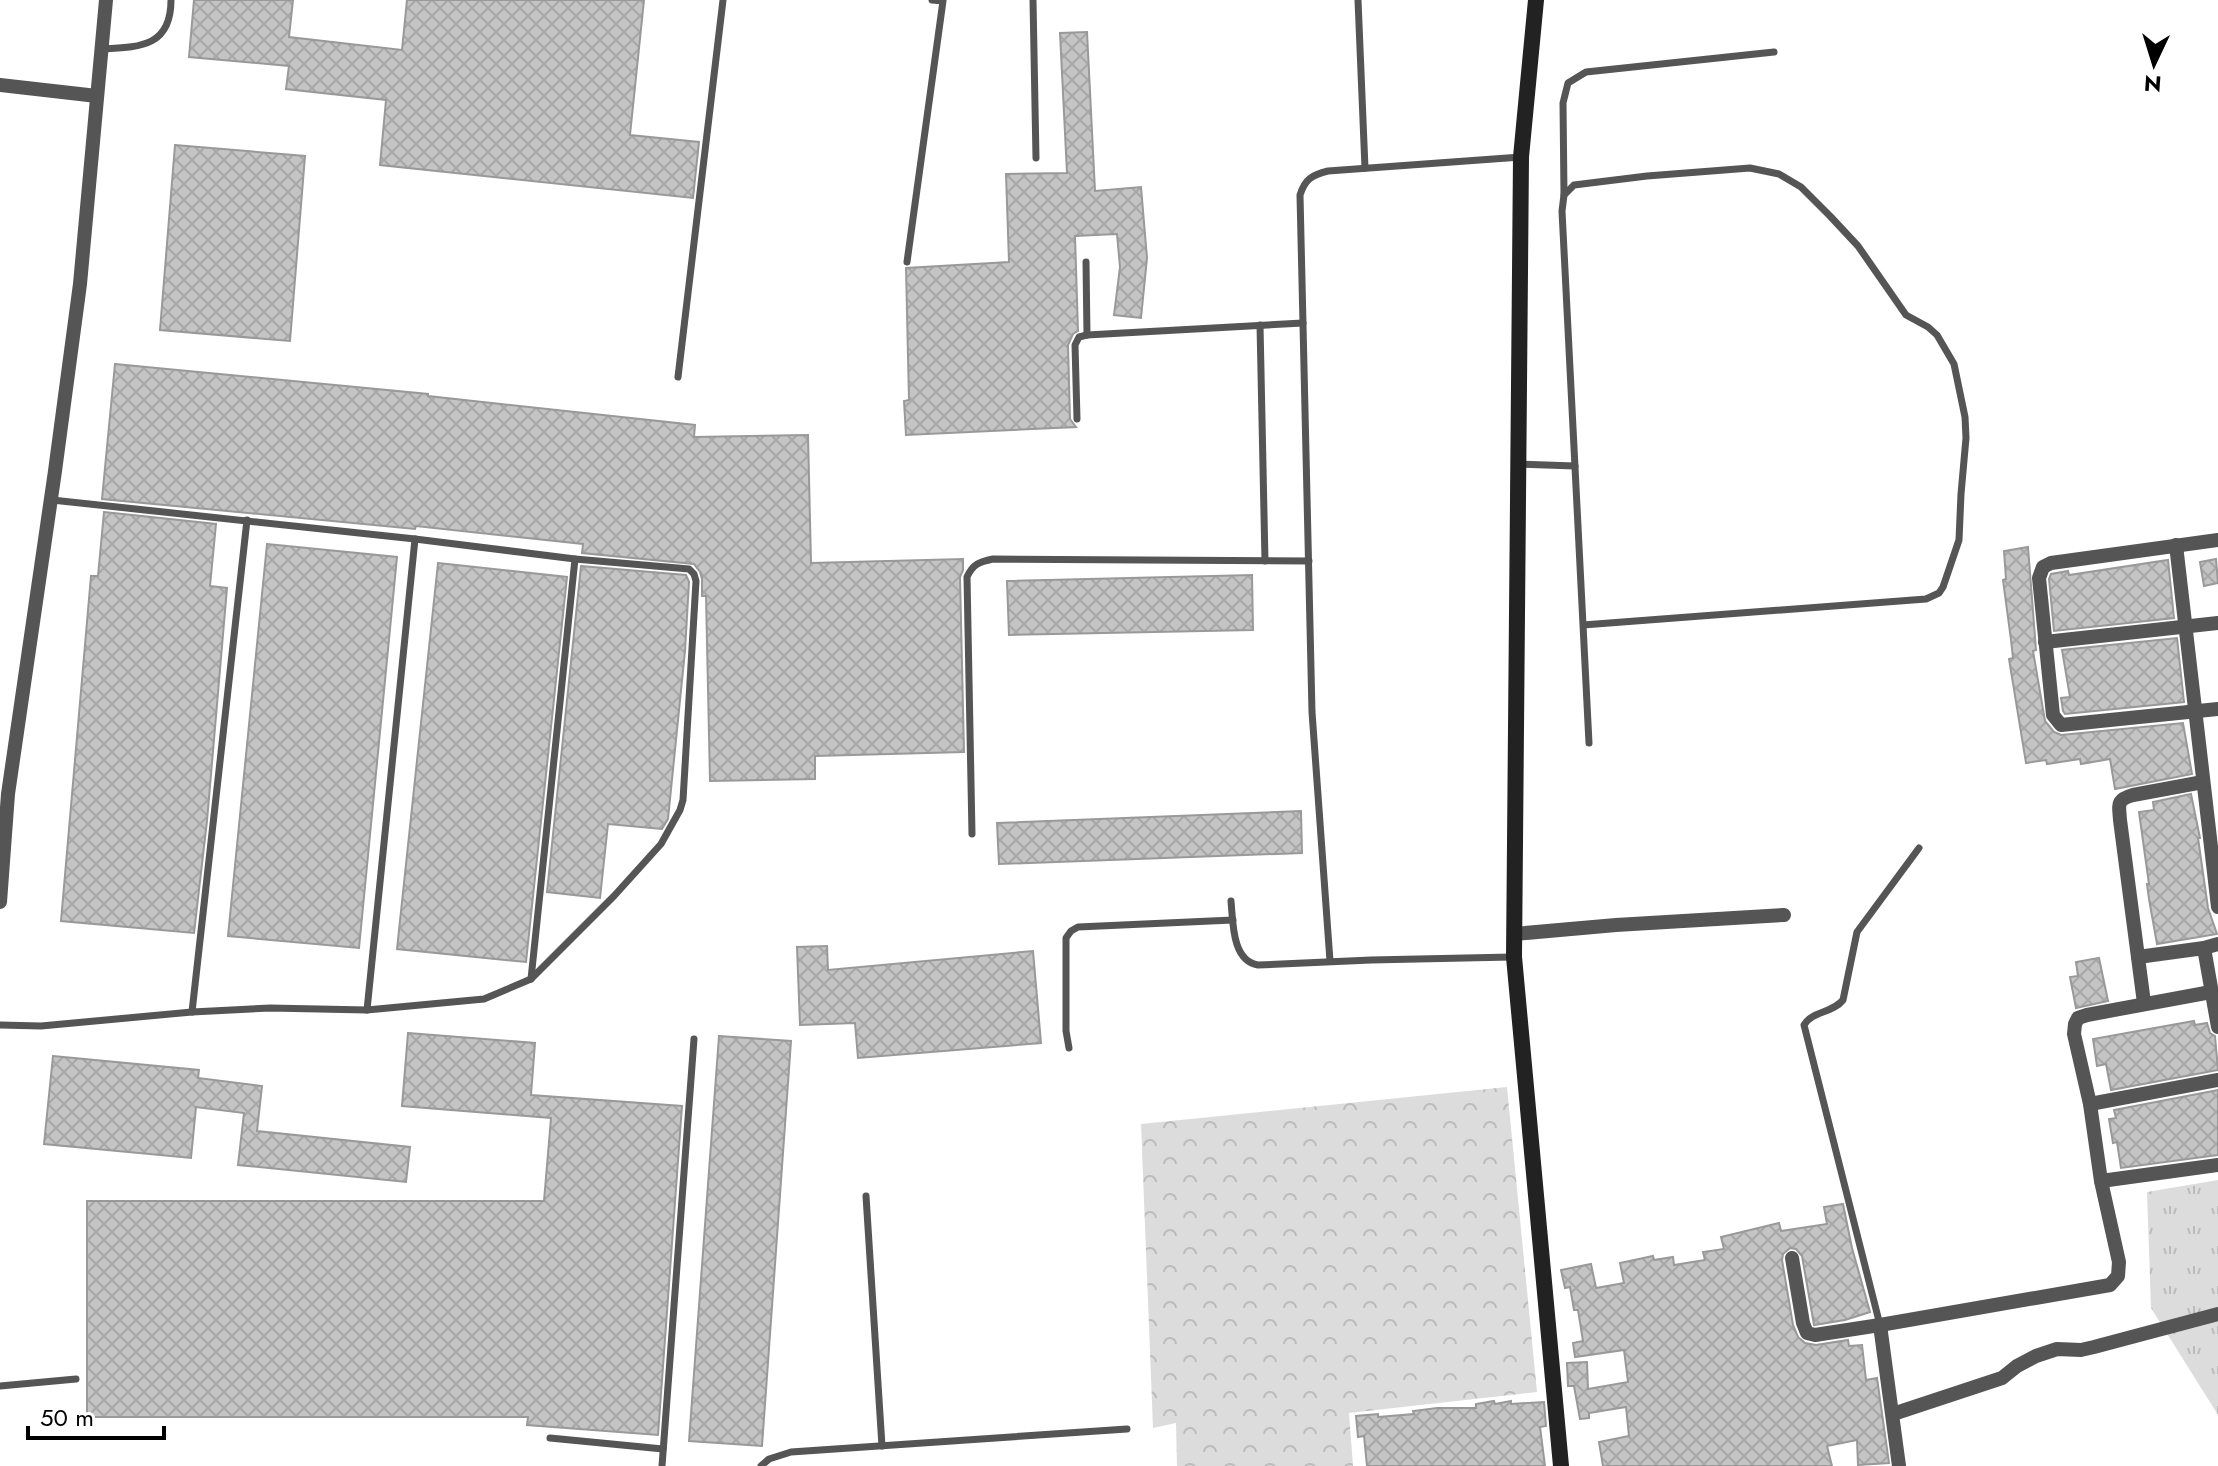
<svg xmlns="http://www.w3.org/2000/svg" width="2218" height="1466" font-family="Jost,sans-serif">
<style>
.grass{fill:url(#grass-tufts)}
.forest{fill:url(#forest-crowns)}
.building{fill:url(#building-cross-hatch);stroke:#999;stroke-width:2}
.lines{fill:none;stroke-linecap:round;stroke-linejoin:round}
.lane{stroke:#555;stroke-width:7}
.street{stroke:#555;stroke-width:14}
.secondary{stroke:#222;stroke-width:16}
</style>
<defs>
<pattern id="grass-tufts" width="24" height="20" patternUnits="userSpaceOnUse" patternTransform="scale(2)"><rect width="24" height="20" fill="#dcdcdc"/><path d="M3 7l-1-3M5 7V3M7 7l1-3M15 17l-1-3M17 17v-4M19 17l1-3" fill="none" stroke="#bbb"/></pattern>
<pattern id="forest-crowns" width="20" height="18" patternUnits="userSpaceOnUse" patternTransform="scale(2)"><rect width="20" height="18" fill="#dcdcdc"/><path d="M2 6a3 3 0 1 1 6 0M12 15a3 3 0 1 1 6 0" fill="none" stroke="#bbb"/></pattern>
<pattern id="building-cross-hatch" width="8" height="8" patternUnits="userSpaceOnUse" patternTransform="scale(2)"><rect width="8" height="8" fill="#c4c4c4"/><path d="M0 0l8 8M0 8l8-8" fill="none" stroke="#a7a7a7"/></pattern>
</defs>
<rect width="100%" height="100%" fill="#fff"/>
<path class="grass" d="M2218 1180V1415L2151 1308 2147 1192Z"/>
<path class="forest" d="M1507 1087 1537 1392 1349 1413 1353 1466H1177L1176 1423 1153 1428 1141 1124Z"/>
<g class="building">
<path d="M194 0H293L289 37 402 50 407 0H644L630 135 699 142 693 198 380 165 386 100 286 89 289 66 189 57Z"/>
<path d="M1087 32 1095 191 1141 187 1147 258 1141 318 1114 315 1120 267 1117 234 1075 236 1078 331 1073 334 1068 345 1070 419 1076 427 906 435 904 401 909 400 906 268 1009 262 1006 174 1067 173 1060 33Z"/>
<path d="M175 145 305 156 290 341 160 330Z"/>
<path d="M115 364 428 394V396L695 425 694 437 808 435 811 563 963 559V570L960 577 964 752 815 756V779L710 781 706 596H702V579L700 572 694 564 582 553 583 544 416 526 415 529 102 499Z"/>
<path d="M104 512 216 524 210 586 227 588 207 821 194 933 61 921 91 576H98Z"/>
<path d="M267 544 397 557 359 948 228 936Z"/>
<path d="M2028 547 2036 650 2033 651 2045 721 2054 732 2061 735 2183 723 2192 774 2115 789 2110 759 2081 764 2080 759 2047 764 2046 760 2026 763 2009 659 2013 658 2011 640 2003 580 2006 579 2004 551Z"/>
<path d="M2216 559 2218 583 2204 586 2200 562Z"/>
<path d="M2168 560 2174 618 2054 631 2049 579 2051 574 2068 571 2069 575Z"/>
<path d="M438 563 567 577 526 962 397 949Z"/>
<path d="M581 566 686 575 689 582 685 651 668 819 662 829 608 824 600 898 547 892Z"/>
<path d="M1252 575 1253 630 1009 635 1007 581Z"/>
<path d="M2177 638 2184 702 2065 714 2063 711 2061 698 2070 697 2062 650Z"/>
<path d="M2191 794 2200 838H2198L2208 908 2217 934 2157 944 2149 899 2147 884H2149L2139 812 2154 810 2153 802Z"/>
<path d="M1301 811 1302 853 999 864 997 823Z"/>
<path d="M827 946 828 970 1033 951 1041 1043 858 1058 855 1023 800 1025 797 947Z"/>
<path d="M2099 958 2108 1001 2076 1008 2070 977 2078 976 2076 962Z"/>
<path d="M2194 1021 2195 1025 2207 1023 2210 1033 2215 1036 2218 1070 2111 1090 2106 1064 2097 1066 2093 1039Z"/>
<path d="M408 1033 535 1043 531 1095 682 1106 658 1435 527 1425 528 1417H87V1201H544L551 1118 402 1106Z"/>
<path d="M719 1036 791 1041 762 1446 689 1441Z"/>
<path d="M53 1056 199 1070 198 1078 262 1086 257 1131 410 1147 406 1182 238 1165 244 1113 196 1107 191 1158 44 1144Z"/>
<path d="M2218 1090V1155L2121 1168 2117 1142 2113 1143 2109 1119 2116 1118 2114 1110Z"/>
<path d="M1843 1204 1852 1248 1870 1312 1845 1320 1814 1325 1802 1256 1796 1249 1790 1248 1783 1254 1782 1260 1793 1325 1798 1337 1805 1343 1816 1345 1848 1340 1849 1346 1862 1345 1866 1380 1877 1378 1889 1463 1858 1465 1857 1440 1827 1446 1832 1466H1603L1599 1442 1629 1436 1626 1407 1589 1413V1418L1580 1419 1574 1386H1568L1567 1363 1587 1362 1588 1389 1628 1382 1624 1350 1575 1357 1573 1343 1583 1341 1578 1310H1574L1570 1287 1565 1288 1561 1270 1591 1264 1596 1288 1624 1283 1620 1263 1653 1256 1654 1260 1673 1257 1674 1265 1705 1260 1703 1252 1724 1249 1721 1237 1779 1223 1781 1231 1827 1224 1824 1207Z"/>
<path d="M1494 1401 1495 1404 1511 1401V1404L1544 1402 1546 1426 1540 1427 1545 1466H1367L1364 1436 1358 1437 1356 1416 1378 1414V1417L1414 1414 1413 1411 1437 1408H1476V1404Z"/>
</g>
<g class="lines">
<g class="lane">
<path d="M1033 0 1036 158"/>
<path d="M1358 0 1365 168"/>
<path d="M101 49C138 47 171 48 171 0"/>
<path d="M1564 195 1563 103 1568 83 1586 72 1774 52"/>
<path d="M907 262 943 1 932 0"/>
<path d="M1086 262 1087 335"/>
<path d="M1260 325 1265 561"/>
<path d="M678 377 723 0"/>
<path d="M1077 419 1075 345 1079 337 1087 335 1303 323"/>
<path d="M1520 464 1575 466"/>
<path d="M1583 625 1926 599 1939 593 1943 587 1959 540 1961 494 1966 438 1965 417 1954 364 1937 335 1928 327 1906 315 1858 246 1830 216 1801 187 1779 174 1750 168 1647 176 1574 185 1564 195 1562 211 1589 743"/>
<path d="M972 834 967 577C973 564 979 562 993 559L1309 561"/>
<path d="M1231 901C1233 922 1232 961 1258 965L1371 960 1512 957"/>
<path d="M1330 961 1312 712 1300 195C1305 179 1312 175 1328 171L1521 157"/>
<path d="M531 979 575 559"/>
<path d="M367 1010 415 539"/>
<path d="M192 1012 247 520"/>
<path d="M0 1025 41 1026 192 1012 270 1008 367 1010 484 999 531 979 614 896 661 844 680 810 683 800 696 581 694 574 689 569 575 559 415 539 52 500"/>
<path d="M1069 1048 1066 1031V938L1071 931 1078 927 1233 920"/>
<path d="M866 1196 882 1446"/>
<path d="M1880 1325 1804 1025C1812 1011 1833 1013 1843 1000L1857 932 1919 848"/>
<path d="M0 1386 76 1379"/>
<path d="M550 1438 663 1449"/>
<path d="M662 1466 694 1039"/>
<path d="M761 1466 769 1459 791 1452 1127 1429"/>
</g>
<g class="street">
<path d="M0 85 97 96"/>
<path d="M2218 540 2051 563 2043 567 2039 578 2053 715 2061 725 2218 709"/>
<path d="M2176 545 2218 907"/>
<path d="M2045 642 2218 623"/>
<path d="M0 902 8 794 55 471 80 284 106 0"/>
<path d="M1514 934 1616 925 1784 915"/>
<path d="M2204 948 2218 1027"/>
<path d="M2138 957 2204 948 2218 944"/>
<path d="M2144 1003 2120 820C2119 804 2116 800 2133 795L2203 782"/>
<path d="M2090 1104 2218 1080"/>
<path d="M2101 1181 2218 1165"/>
<path d="M1792 1258 1803 1323 1807 1333 1815 1335 1880 1325 2110 1285 2118 1276 2119 1262 2101 1181 2090 1104 2074 1034 2075 1024 2078 1018 2087 1015 2211 992"/>
<path d="M1880 1325 1899 1466"/>
<path d="M1893 1414 2002 1378 2017 1366 2036 1356 2057 1349 2081 1350 2094 1347 2218 1314"/>
</g>
<path class="secondary" d="M1536 0 1521 157 1514 957 1561 1466"/>
</g>
<g transform="translate(2154 64) rotate(184)" stroke="#ffffff" stroke-width="6" paint-order="stroke">
<path d="M0-6L14 30L0 20L-14 30Z" fill="#000000"/>
<text y="-12" font-size="22" font-weight="bold" text-anchor="middle" fill="#000000">N</text>
</g>
<path d="M28 1426v12h136v-12" fill="none" stroke="#000000" stroke-width="4"/>
<text x="40" y="1426" font-size="24" fill="#000000" stroke="#ffffff" stroke-width="6" paint-order="stroke">50 m</text>
</svg>
